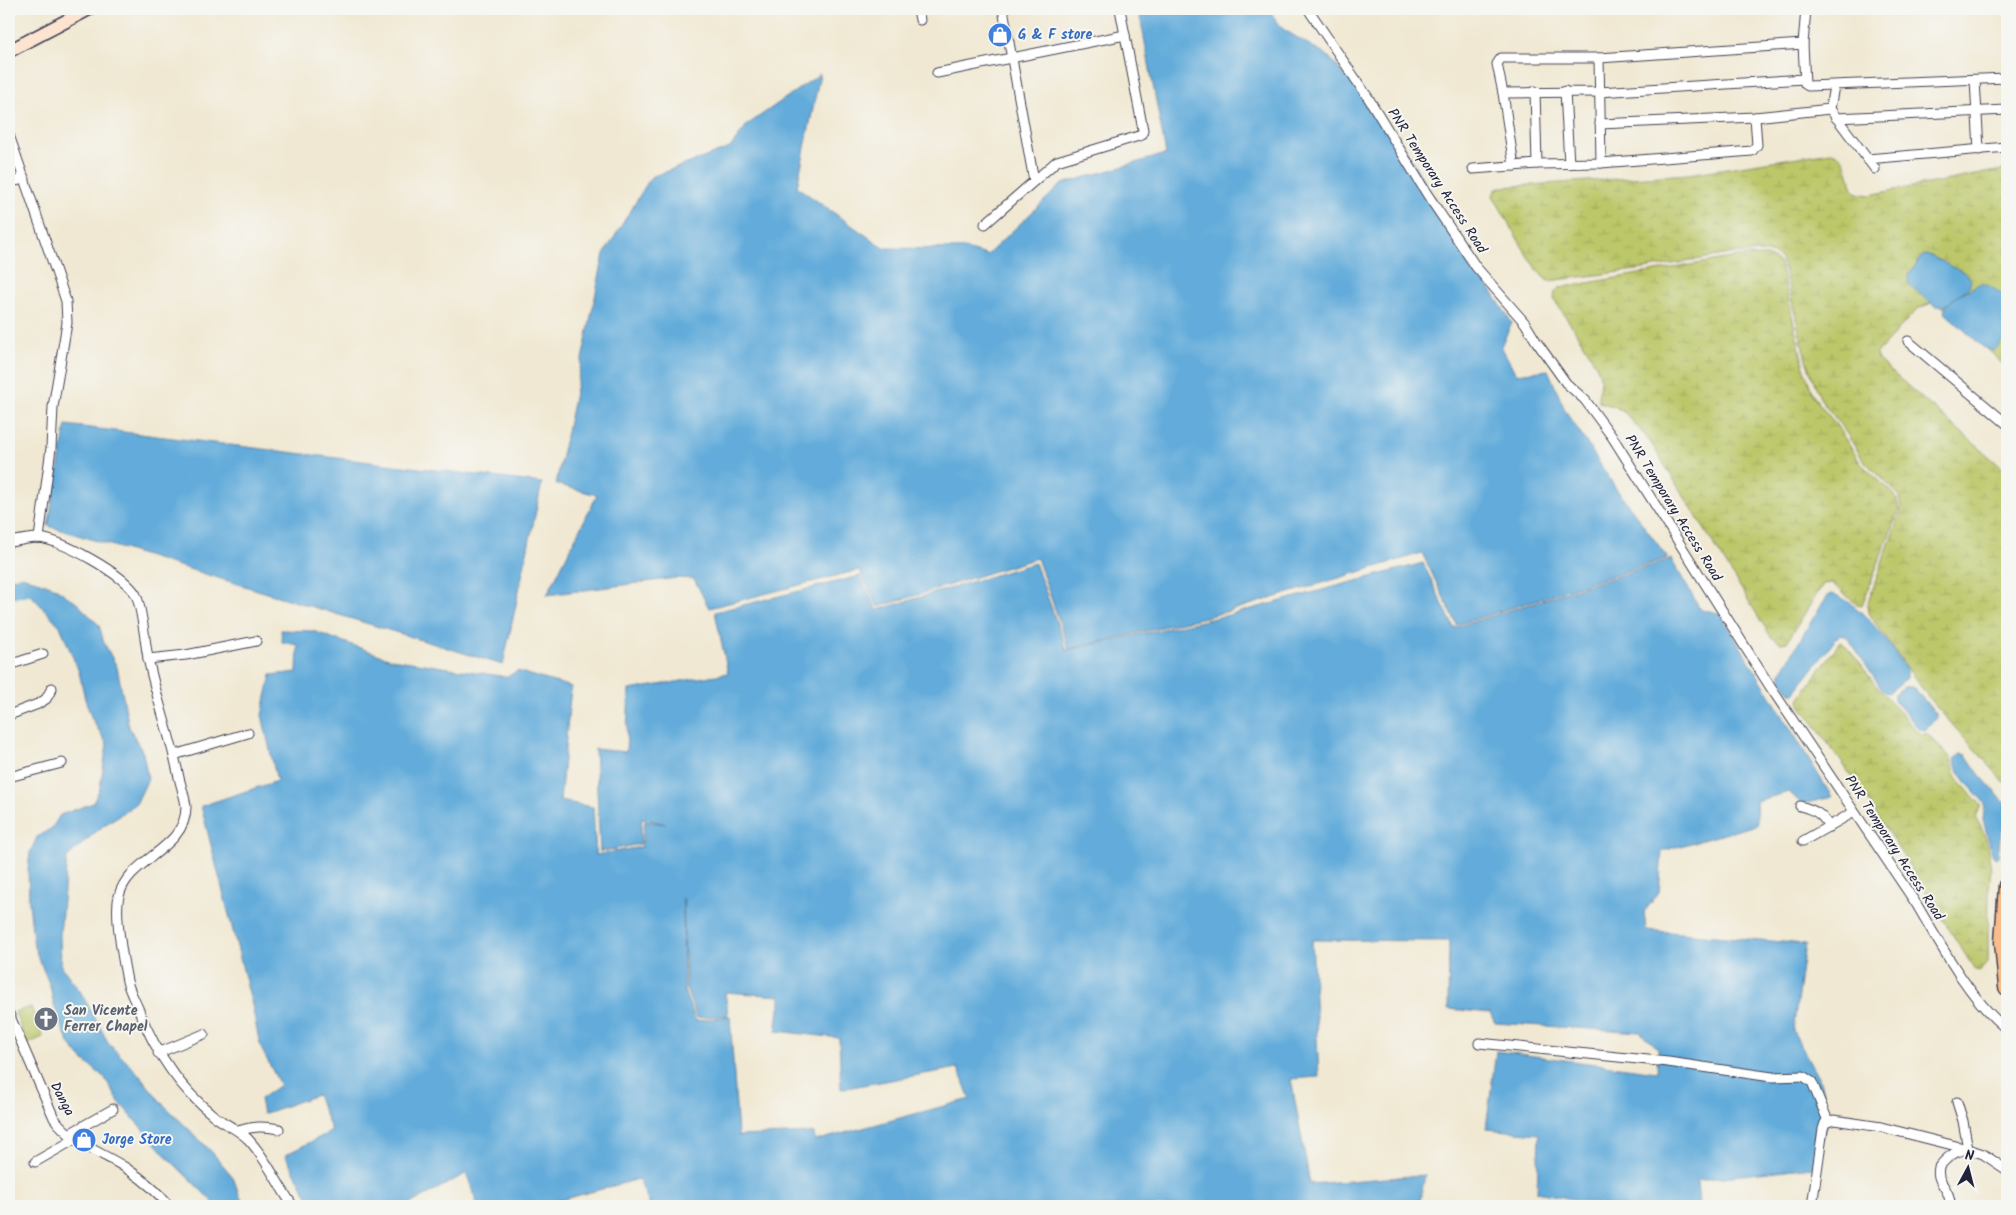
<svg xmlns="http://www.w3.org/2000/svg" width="2016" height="1215" font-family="Kalam,sans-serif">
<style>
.wetland{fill:url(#wetland-marsh);stroke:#6f7452}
.pitch{fill:#bcc769;stroke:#6f7452}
.water{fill:#62abda;stroke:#42668a;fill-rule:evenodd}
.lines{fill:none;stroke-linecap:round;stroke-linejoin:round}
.street-casing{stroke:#414052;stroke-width:11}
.secondary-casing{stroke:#414052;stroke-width:15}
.highway-casing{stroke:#414052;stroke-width:19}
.street{stroke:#fff;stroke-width:9}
.secondary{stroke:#fde4d1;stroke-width:12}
.highway{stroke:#fabc8b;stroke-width:16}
.labels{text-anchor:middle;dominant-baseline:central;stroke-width:4;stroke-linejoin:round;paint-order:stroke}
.shop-label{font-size:14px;font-weight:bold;fill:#366cbe;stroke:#f6f6f2;text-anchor:start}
.street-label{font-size:14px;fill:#22223b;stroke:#f6f6f2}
.worship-label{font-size:14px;font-weight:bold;fill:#5b616d;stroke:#f6f6f2;text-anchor:start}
</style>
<defs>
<pattern id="wetland-marsh" width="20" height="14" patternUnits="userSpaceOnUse" patternTransform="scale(1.25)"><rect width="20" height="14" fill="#bcc769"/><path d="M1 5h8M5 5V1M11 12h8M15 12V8" fill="none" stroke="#a1ab5c"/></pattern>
</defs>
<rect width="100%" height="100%" fill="#f6f6f2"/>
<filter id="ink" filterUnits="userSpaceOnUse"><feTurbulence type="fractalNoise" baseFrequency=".02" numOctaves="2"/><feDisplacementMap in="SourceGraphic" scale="10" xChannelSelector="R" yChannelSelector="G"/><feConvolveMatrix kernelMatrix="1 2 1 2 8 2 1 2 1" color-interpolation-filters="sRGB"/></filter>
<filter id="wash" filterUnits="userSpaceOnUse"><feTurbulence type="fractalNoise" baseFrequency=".0096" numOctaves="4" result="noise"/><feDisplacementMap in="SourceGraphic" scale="20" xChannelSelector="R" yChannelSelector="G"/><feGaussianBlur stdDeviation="1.12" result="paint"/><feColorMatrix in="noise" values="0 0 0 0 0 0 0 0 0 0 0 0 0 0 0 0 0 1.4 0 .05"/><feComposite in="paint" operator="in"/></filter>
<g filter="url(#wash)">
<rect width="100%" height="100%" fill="#f0e8d2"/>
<g class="wetland">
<path d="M1831 152C1848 155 1849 176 1853 190L1857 193 1869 195 2007 169V368L1940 304 1934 302 1917 309 1877 353 1878 360 2007 472V785L1931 701 1868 613 1867 605 1900 513 1902 506 1899 495 1864 461 1845 431 1820 398 1806 360 1784 268 1781 259 1774 254 1765 252 1729 254 1644 269 1548 281C1534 273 1504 213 1493 196L1495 190 1502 187 1689 174Z"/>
<path d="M1742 256H1768L1780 263 1805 372 1814 397 1837 426 1861 464 1894 494C1898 501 1899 505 1898 512L1862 605 1856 604 1832 583 1823 584 1787 642 1781 643 1771 637 1651 443 1625 413 1616 407 1599 402C1596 393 1603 385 1600 376 1594 355 1566 319 1554 299L1555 292 1559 288Z"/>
<path d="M1842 642 1859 662 1873 682 1916 730 1920 734H1928L1950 757 1958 780 1981 805 1976 817 1986 838 1991 869 1989 886 1988 963 1981 971 1975 970 1881 821 1843 764 1800 705 1799 699 1839 643Z"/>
</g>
<path class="pitch" d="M31 1007 43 1037 27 1044 15 1012Z"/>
<g class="water">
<path d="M1149 9H1268L1283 29 1329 57 1397 136 1457 237 1512 323 1501 346 1516 374 1548 370 1565 410 1615 487 1668 558 1457 625 1422 553 1226 612 1069 649 1037 558 878 607 859 570 709 608 694 579 676 578 547 595 597 495 556 484 604 254 651 177 730 148 747 125 820 74 797 187 884 248 966 249 987 255 1062 184 1166 154 1139 11Z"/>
<path d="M1923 255H1929L1967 274 1971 280 1969 287 1945 306H1935L1909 285 1908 276Z"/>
<path d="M1979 284H1985L2007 296C2007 316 2011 338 1993 351L1983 347 1944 312C1946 300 1968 290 1979 284Z"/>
<path d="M66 425 542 483 503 665 48 526Z"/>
<path d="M1671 559 1701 610 1720 613 1832 797 1802 804 1789 792 1756 801 1757 825 1662 851 1659 892 1644 912 1646 930 1805 944 1793 1031 1822 1084 1826 1125 1813 1167 1697 1180 1699 1206H1608L1537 1192 1539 1134 1486 1129 1496 1051 1657 1072 1658 1048 1640 1032 1495 1023 1490 1013 1448 1009 1449 941 1312 940 1319 1077 1291 1079 1310 1184 1425 1175 1419 1206H650L639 1179 539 1206H469L477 1202 467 1173 406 1206H313L285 1155 332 1131 317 1095 263 1114 260 1099 280 1085 260 1046 252 1005 201 806 277 781 262 715 271 675 297 672 298 645 282 642 281 630 313 631 391 659 507 677 517 671 571 687 560 801 593 807 596 855 641 847 645 821 665 824 642 818 640 844 600 852 595 749 626 752 629 690 728 673 715 612 860 576 877 610 1035 563 1067 650 1229 615 1423 563 1454 628ZM683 898 686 989 697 1018 728 1015 725 992 781 996 776 1031 839 1038 841 1089 958 1068 970 1099 815 1141 814 1133 738 1136 730 1016 696 1021 684 991Z"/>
<path d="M22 576 54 587 78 604 99 625 104 643 117 667 129 727 143 753 148 779 136 804 103 826 67 857 60 934 61 966 80 991 109 1044 136 1071 161 1102 211 1151 233 1177 240 1197 249 1206H217L166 1156 119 1102 105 1078 82 1059 70 1045 61 1025 54 1005 50 986 34 947 29 903 28 869 30 853 37 837 52 828 60 815 93 803 100 788 107 744 92 719 85 699 79 672 60 626 31 595 9 598V579Z"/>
<path d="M1832 594C1861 602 1891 646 1907 670V678L1888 693 1884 692 1879 685 1847 637 1841 634 1839 635 1794 693H1791L1782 681 1780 674 1821 605 1828 596Z"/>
<path d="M1904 687H1911L1915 689 1936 714 1937 718 1925 730 1919 729 1894 700V694Z"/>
<path d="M1961 754 1966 755 1979 774 2005 803 2006 817 2000 838 1998 856 1996 858 1993 856 1983 820 1985 804C1975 791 1957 775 1954 759Z"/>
</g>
</g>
<g filter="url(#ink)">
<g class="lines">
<defs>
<g id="street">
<path d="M918 9 920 20"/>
<path d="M1003 9 1034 181"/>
<path d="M1308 9 1369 99 1427 194 1476 267 1525 323 1536 341 1566 383 1585 400 1613 438 1771 688 1917 905C1939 943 1973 1004 2007 1029"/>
<path d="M1803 44 1806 9"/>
<path d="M1599 58 1601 163"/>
<path d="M937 73 1125 35"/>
<path d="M1975 80 1979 150"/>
<path d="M1834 86 1830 109 1875 169"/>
<path d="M1535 91 1537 164"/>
<path d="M1565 91 1569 164"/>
<path d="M1503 93 1599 92 1804 79"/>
<path d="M1836 118 2007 110"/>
<path d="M1600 124 1755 117 1830 109"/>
<path d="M9 135 66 301 67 323 53 407 51 448 39 538"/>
<path d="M1867 159 2007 147"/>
<path d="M1514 166 1503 93 1497 64 1501 58H1599L1803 44 1805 84 1808 86 2007 78"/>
<path d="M1473 169 1537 164 1601 163 1752 151 1757 145 1755 117"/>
<path d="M9 182 25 179"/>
<path d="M985 224 1057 161 1142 135 1143 130 1120 9"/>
<path d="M1908 341 2007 424"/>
<path d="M9 542C18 541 29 538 38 538 61 539 125 575 136 595 142 608 145 642 148 658 156 697 170 735 178 773 180 784 185 796 186 807 186 850 128 858 119 896 114 915 123 960 127 981 129 990 134 999 138 1008 154 1049 178 1087 213 1115 224 1124 238 1129 248 1139 267 1159 277 1184 293 1206"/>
<path d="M148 659 186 655 256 641"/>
<path d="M9 665 43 654"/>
<path d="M9 715 38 704 46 699 52 688"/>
<path d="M174 755 248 733"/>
<path d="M9 777 62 763"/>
<path d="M1800 806C1814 810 1822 813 1829 827"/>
<path d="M1803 841 1854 812"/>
<path d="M9 1014 54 1118C72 1143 101 1152 126 1168 141 1178 158 1192 169 1206"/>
<path d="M1479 1043 1668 1062 1772 1077 1803 1076 1812 1082 1828 1121"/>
<path d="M158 1053 204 1034"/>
<path d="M239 1131C253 1126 264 1126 279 1129"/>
<path d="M69 1134 113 1109"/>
<path d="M35 1162 75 1139"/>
<path d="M1812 1206 1823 1129 1825 1123 1834 1120 1881 1127 1968 1149 1983 1154 2007 1170"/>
<path d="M1950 1206C1951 1187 1935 1184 1939 1167 1948 1156 1955 1151 1968 1149L1963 1121 1957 1102"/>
</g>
<path id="secondary" d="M9 51 89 9"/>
<path id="highway" d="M2007 886 2003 942 2007 987"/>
</defs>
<use href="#street" class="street-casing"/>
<use href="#secondary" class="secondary-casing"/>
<use href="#highway" class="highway-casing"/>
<use href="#street" class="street"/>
<use href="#secondary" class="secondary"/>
<use href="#highway" class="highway"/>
</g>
</g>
<defs>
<symbol id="shop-disc" viewBox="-11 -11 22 22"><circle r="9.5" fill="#3f7fe0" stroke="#f6f6f2"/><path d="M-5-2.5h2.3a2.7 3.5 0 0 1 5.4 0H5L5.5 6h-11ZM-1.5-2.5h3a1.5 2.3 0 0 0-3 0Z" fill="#fff"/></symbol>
<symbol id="church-disc" viewBox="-11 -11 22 22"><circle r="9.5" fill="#6b7280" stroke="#f6f6f2"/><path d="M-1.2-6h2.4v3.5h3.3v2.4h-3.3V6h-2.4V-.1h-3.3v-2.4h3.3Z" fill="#fff"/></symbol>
</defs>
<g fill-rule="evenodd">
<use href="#shop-disc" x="986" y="21" width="28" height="28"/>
<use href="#church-disc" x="32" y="1005" width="28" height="28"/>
<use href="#shop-disc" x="70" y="1126" width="28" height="28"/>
</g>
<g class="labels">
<g class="shop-label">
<text x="1018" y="35">G &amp; F store</text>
<text x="102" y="1140">Jorge Store</text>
</g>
<g class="street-label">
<text transform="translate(1437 181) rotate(57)">PNR Temporary Access Road</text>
<text transform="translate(1673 508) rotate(58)">PNR Temporary Access Road</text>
<text transform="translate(1894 848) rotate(57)">PNR Temporary Access Road</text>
<text transform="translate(62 1099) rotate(63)">Danga</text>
</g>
<g class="worship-label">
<text x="64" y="1011">San Vicente<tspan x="64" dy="16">Ferrer Chapel</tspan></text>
</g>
</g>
<rect width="2016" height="1215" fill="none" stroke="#f6f6f2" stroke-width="30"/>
<g transform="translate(1968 1168) rotate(7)" stroke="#f6f6f2" stroke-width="4" paint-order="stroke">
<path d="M0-4L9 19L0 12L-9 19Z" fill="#22223b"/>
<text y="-8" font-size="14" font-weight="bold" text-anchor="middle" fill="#22223b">N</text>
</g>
</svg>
